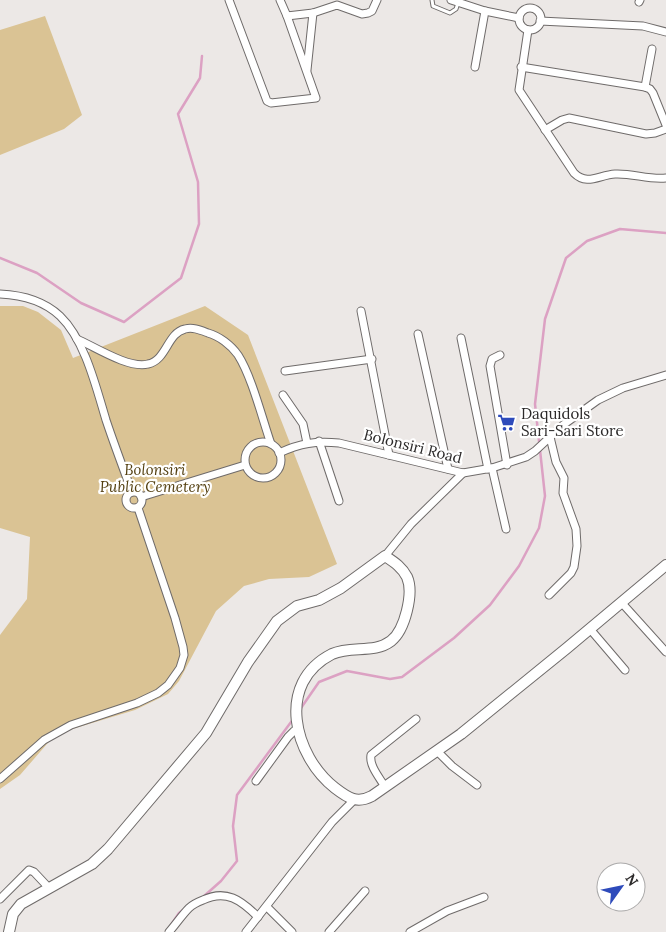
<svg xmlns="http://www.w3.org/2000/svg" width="666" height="932" font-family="Lora,serif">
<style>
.green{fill:#dac394}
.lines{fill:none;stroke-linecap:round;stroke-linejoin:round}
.stream{stroke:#dca1c3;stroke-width:2.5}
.lane-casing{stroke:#6f6b6a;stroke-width:5}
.street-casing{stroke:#6f6b6a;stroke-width:9}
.secondary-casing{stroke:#6f6b6a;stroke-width:12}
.lane{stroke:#fff;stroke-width:3}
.street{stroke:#fff;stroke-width:7}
.secondary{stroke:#fff;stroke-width:10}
.labels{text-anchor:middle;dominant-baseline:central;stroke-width:4.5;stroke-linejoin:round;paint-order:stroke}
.poi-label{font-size:15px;fill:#2c2a2a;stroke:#fff;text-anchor:start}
.street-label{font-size:15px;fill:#2c2a2a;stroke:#fff}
.park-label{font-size:15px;font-style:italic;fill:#533f10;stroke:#fff}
</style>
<rect width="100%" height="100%" fill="#ece8e6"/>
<g class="green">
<path d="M45 16 82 115 64 129 0 155V30Z"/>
<path d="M0 306H23L38 312 61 330 73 358 205 306 248 335 337 564 309 577 269 579 244 586 216 611 179 681 168 694 135 710 69 730 53 737 20 775 0 789V635L27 599 30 537 0 528Z"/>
</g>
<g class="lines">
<g class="stream">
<path d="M0 258 37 273 81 303 124 322 181 278 199 224 198 182 178 114 200 78 202 56"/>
<path d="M301 708 319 682 347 671 390 679 402 677 454 638 490 605 519 566 539 528 545 496 535 404 545 319 566 258 587 241 620 229 666 233"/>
<path d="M203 897 221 881 237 861 233 826 237 795 294 718"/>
<path d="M167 931 179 913 183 910"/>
</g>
<defs>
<path id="lane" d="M432 0 433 6 450 13 456 9 458 3"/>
<g id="street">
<path d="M229 0 267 101 271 103 316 98 287 16"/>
<path d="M280 0 287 16 313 13 337 5 362 14 368 13 372 11 377 0"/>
<path d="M451 0 485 11 519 18"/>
<path d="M639 2 640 0"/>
<circle cx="530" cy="19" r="11"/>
<path d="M540 21 643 26 666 32"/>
<path d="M528 30 519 90 574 173C587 186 599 175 615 174 632 173 649 180 666 178"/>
<path d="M475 67 485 11"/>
<path d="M521 67 645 87 650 89 653 93 666 125"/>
<path d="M307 70 313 13"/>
<path d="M645 87 652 49"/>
<path d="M545 130 562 120 569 118 646 134 655 133 666 129"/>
<path d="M0 294C22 295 43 300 60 316 85 340 96 387 106 420 114 444 123 468 132 492"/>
<path d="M361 311 389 455"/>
<path d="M418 334 448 469"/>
<path d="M461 338 488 469"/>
<path d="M77 339C95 347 129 369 148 364 167 360 167 333 185 329 193 327 200 330 208 333 219 336 231 345 238 355 252 377 262 418 271 444"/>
<path d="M500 355 492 359 490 366 507 465"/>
<path d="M285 371 372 359"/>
<path d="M283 395 303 424 307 443"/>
<path d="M319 441 339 501"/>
<circle cx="263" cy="460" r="18"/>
<path d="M279 453C301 443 315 441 339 443L463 473 492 468 526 457 535 451 563 425 598 400 623 388 666 375"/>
<path d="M492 468 506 529"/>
<circle cx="134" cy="500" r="8"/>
<path d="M141 497 245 465"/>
<path d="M385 556 411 524 463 473"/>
<path d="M549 595 571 573 574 567 577 546 576 529 563 493 564 478 556 462 550 437"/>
<path d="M621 602 666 652"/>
<path d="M590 629 625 670"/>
<path d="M437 751 452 766 477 785"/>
<path d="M0 779 44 740 71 725 137 703 158 693 168 685 180 668 184 655 183 647 175 618 138 508"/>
<path d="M256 781 288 737 294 731 298 729"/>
<path d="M385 787C380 778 369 766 371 755L416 719"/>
<path d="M0 899 29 870 34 872 49 888"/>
<path d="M267 907 292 932"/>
<path d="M169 932C176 924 182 915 189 908 193 904 198 902 203 900 226 889 241 900 258 917"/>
<path d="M246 932 332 822 354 800"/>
<path d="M329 932 365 891"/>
<path d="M410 932 447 911 484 897"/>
</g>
<path id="secondary" d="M9 932 13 914 21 904 92 864 108 849 206 733 248 662 277 621 297 606 319 600 341 588 385 556C394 562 402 567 407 577 414 593 405 630 391 641 374 654 351 645 332 654 275 683 294 756 335 788 348 798 357 804 372 796L461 734 567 648 666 565"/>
</defs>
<use href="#lane" class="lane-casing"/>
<use href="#street" class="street-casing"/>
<use href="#secondary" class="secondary-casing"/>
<use href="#lane" class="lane"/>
<use href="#street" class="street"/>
<use href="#secondary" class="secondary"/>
</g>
<defs>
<symbol id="supermarket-bare" viewBox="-9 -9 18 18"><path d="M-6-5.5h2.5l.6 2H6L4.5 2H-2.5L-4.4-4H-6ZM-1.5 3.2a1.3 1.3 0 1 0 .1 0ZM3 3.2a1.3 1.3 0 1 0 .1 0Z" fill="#2e4bbb" stroke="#fff" stroke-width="2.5" paint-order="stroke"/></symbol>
</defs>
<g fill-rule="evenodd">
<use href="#supermarket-bare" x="494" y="410" width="25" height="25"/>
</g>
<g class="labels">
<g class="poi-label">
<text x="521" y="413">Daquidols<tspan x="521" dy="17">Sari-Sari Store</tspan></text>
</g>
<g class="street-label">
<text transform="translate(413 446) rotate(14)">Bolonsiri Road</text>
</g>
<g class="park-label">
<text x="155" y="469">Bolonsiri<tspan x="155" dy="17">Public Cemetery</tspan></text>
</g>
</g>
<g transform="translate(621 887) rotate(57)"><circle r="24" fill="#ffffff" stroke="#abaaaa"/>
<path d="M0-4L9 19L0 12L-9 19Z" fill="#2e4bbb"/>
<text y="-8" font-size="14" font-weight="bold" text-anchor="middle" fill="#2c2a2a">N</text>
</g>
</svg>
